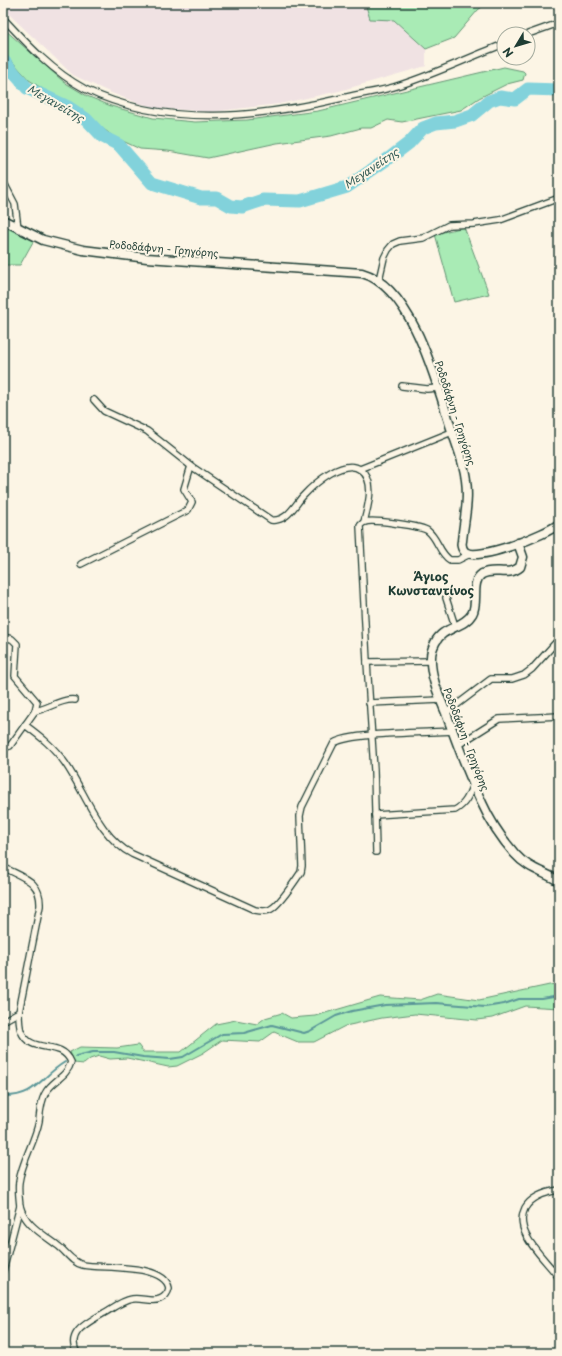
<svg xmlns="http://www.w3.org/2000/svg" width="562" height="1356" font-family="'Playpen Sans',sans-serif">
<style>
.built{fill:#f0e2e3}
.green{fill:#a9ebb5;stroke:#649474}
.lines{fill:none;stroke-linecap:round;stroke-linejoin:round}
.stream{stroke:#5a9698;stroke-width:2}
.river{stroke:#82d2db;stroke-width:13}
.street-casing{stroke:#1f3d34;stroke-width:8}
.secondary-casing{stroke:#1f3d34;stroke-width:11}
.street{stroke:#fcf5e5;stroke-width:5.5}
.secondary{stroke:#fcf5e5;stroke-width:8}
.labels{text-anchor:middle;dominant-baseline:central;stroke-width:4;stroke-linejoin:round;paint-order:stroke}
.street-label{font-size:10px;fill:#1f3d34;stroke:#fcf5e5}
.water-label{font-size:11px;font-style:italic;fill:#335b55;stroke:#fcf5e5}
.quarter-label{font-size:12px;font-weight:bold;fill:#1f3d34;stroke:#fcf5e5}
</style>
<rect width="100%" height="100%" fill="#fcf5e5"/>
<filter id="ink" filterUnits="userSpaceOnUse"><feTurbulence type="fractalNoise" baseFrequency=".025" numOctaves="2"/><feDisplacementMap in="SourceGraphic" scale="8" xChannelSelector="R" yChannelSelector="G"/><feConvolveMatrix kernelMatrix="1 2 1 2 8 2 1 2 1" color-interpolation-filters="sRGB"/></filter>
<g filter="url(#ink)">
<path class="built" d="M3 3H365L371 19 394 20 426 49V66L339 91 279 104 211 112 158 108 138 103 109 92 73 75 14 19 3 8Z"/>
<g class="green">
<path d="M365 3H487L478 10 454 38 426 49 394 20 370 19Z"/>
<path d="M3 28 64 82 87 96 111 106 153 118 195 122 247 120 318 111 504 67 523 71 525 73 523 80 507 84 479 98 461 110 402 122 388 120 371 128H361L331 136 277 143 208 158 168 151 140 149 114 137 70 103 49 93 29 80 12 61 3 55Z"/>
<path d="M3 224 34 240 20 265H3Z"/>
<path d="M464 227 489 294 454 302 435 234Z"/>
<path d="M559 983V1008L525 1006 492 1018 477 1020 415 1014 382 1018 345 1026 314 1042H298L274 1032 260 1042 222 1040 203 1053 177 1066 168 1067 127 1058 110 1059 99 1056 90 1059 84 1064 74 1063 70 1052 80 1047 117 1048 138 1045 143 1052H181L216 1024 236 1020 257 1024 265 1018 282 1013 291 1018 315 1016 380 997 420 1000 437 994 479 1000Z"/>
</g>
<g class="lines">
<g class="stream">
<path d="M76 1056 93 1052H114L143 1057 170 1059 183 1057 222 1034 244 1033 272 1025 304 1033 310 1031 336 1016 352 1011 385 1005 436 1003 485 1007 504 1004 519 999H542L559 996"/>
<path d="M3 1096C36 1097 40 1077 65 1062"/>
</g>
<path class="river" d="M3 60 27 88 68 107 86 119 103 137 119 145 152 183 201 198H217L231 206 242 207 263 200 300 201 347 187 392 156 409 143 423 128 436 123 455 121 472 115 489 101 500 97 515 99 528 89 559 90"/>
<defs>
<g id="street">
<path d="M3 18C27 44 53 72 85 89 166 129 262 117 347 97 364 93 383 91 400 85 435 74 470 57 504 44"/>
<path d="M528 34 559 23"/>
<path d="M3 181 15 204 18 228"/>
<path d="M379 280 384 258 388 250 393 244 400 241 423 238 449 225 474 224 500 220 559 198"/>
<path d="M402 386 427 389 438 388"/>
<path d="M94 400 104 411 147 431 191 466 271 520C287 522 294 506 303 496 314 484 344 457 361 470 376 481 368 506 364 522"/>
<path d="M360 469 452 432"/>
<path d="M81 564 188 510 192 502 184 489 191 466"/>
<path d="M446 598 455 626"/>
<path d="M3 637 12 639 17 644 15 676 37 702 35 711 25 725"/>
<path d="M367 662 360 526C360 525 364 522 365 522 372 519 422 526 428 531 438 539 439 553 450 560H458L470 554"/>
<path d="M369 703 441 700"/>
<path d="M35 711C48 709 62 698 75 700"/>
<path d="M446 713 491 679H512L524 675 532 669 559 639"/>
<path d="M458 745 499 719 559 716"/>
<path d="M3 748 10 746 25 725C40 736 54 747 65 763 86 793 98 836 132 854L255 910C260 911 267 912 271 909 280 904 295 881 301 872L302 866 300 816 302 807 334 743C351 732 429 733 453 731"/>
<path d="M375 815 455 810C466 804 469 795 473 784"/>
<path d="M376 852 374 770 367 662 431 661"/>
<path d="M3 867C23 878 41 880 40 906L19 1012 3 1021"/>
<path d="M19 1012C19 1018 19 1025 21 1031 31 1056 61 1038 71 1062 67 1077 53 1080 46 1092 41 1100 40 1111 39 1121 35 1142 22 1161 19 1182 18 1189 19 1198 20 1206 25 1225 43 1234 57 1245 66 1251 71 1262 83 1265 102 1269 164 1263 169 1288 168 1293 165 1297 160 1299 151 1303 141 1297 132 1299 121 1301 113 1308 104 1313 89 1322 65 1332 77 1353"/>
<path d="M559 1190C546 1192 532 1196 525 1208 512 1233 546 1259 559 1278"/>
<path d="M3 1271 20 1206"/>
</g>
<g id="secondary">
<path d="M3 220 43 240 83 250 147 258 362 273C412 287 436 381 450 425 456 444 464 461 466 480 469 502 464 520 462 541 461 545 462 549 465 552 478 562 547 534 559 524"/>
<path d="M518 543 523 557 520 567C508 577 494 567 482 574 470 582 479 603 472 614 464 628 442 627 435 643 433 647 431 653 431 657 430 676 439 696 446 713 457 743 468 774 482 803 490 821 502 839 515 854 527 868 544 872 559 881"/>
</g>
</defs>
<use href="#street" class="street-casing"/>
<use href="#secondary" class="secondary-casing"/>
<use href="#street" class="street"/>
<use href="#secondary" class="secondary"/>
</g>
</g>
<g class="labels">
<g class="street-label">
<text transform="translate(164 248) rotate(5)">Ροδοδάφνη - Γρηγόρης</text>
<text transform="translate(456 413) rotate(72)">Ροδοδάφνη - Γρηγόρης</text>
<text transform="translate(467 739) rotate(69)">Ροδοδάφνη - Γρηγόρης</text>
</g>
<g class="water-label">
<text transform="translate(56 103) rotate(30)">Μεγανείτης</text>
<text transform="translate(371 168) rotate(-34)">Μεγανείτης</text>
</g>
<g class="quarter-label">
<text x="431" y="576">Άγιος<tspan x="431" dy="14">Κωνσταντίνος</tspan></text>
</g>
</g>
<rect width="562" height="1356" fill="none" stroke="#fcf5e5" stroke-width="16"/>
<rect x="8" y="8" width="546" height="1340" fill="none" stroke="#1f3d34" stroke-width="1.5" filter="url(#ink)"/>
<g transform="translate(516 46) rotate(232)"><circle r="19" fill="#fcf5e5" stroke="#a4ab9e"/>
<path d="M0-3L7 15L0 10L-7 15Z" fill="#1f3d34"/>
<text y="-6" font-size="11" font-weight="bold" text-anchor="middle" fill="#1f3d34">N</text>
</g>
</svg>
